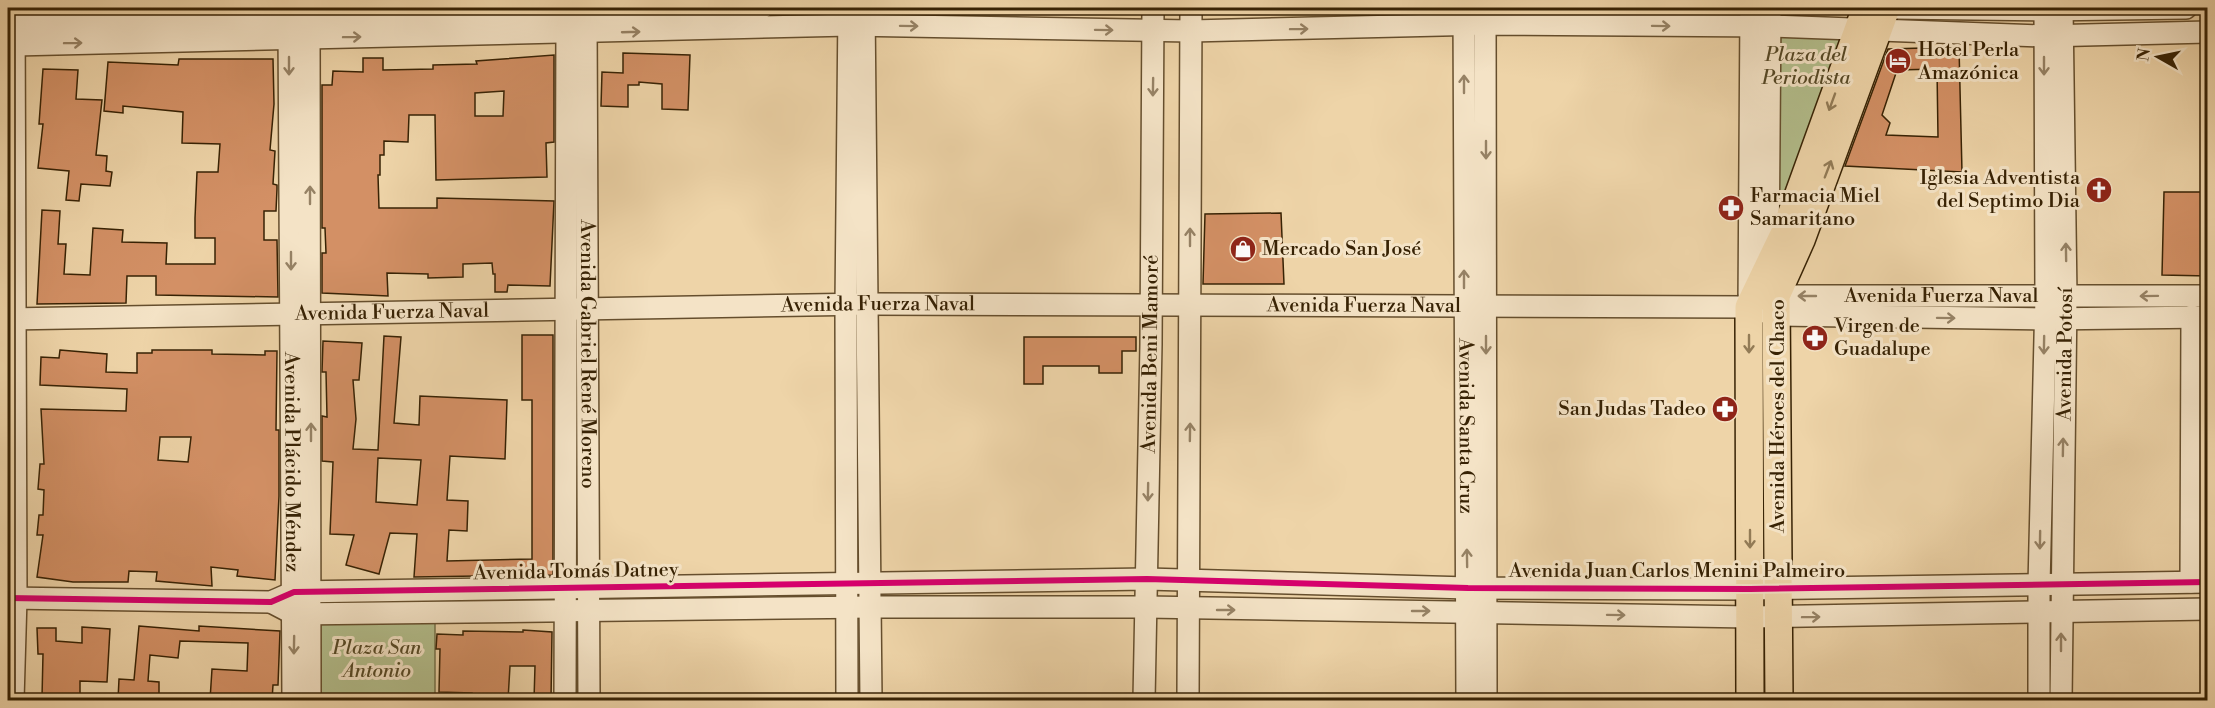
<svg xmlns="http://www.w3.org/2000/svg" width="2215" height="708" font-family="'Libre Bodoni',serif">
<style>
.green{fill:#b3be8c;stroke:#757048;stroke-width:1.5}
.building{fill:#d39065;stroke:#372204;stroke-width:1.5;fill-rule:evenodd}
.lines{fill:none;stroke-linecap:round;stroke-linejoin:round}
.minor-casing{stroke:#654e2d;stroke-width:24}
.major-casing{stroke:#372204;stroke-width:30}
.minor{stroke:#f4e3c6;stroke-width:21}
.major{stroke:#eed4a8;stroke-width:27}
.cycleway-casing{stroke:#f4e3c6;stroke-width:10}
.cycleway{stroke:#d6006c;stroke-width:6}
.oneway{stroke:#968265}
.oneway2{stroke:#927b56}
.labels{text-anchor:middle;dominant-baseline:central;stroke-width:6;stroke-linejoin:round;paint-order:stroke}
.poi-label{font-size:20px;fill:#372204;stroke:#f4e3c6;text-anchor:start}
.park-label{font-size:20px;font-style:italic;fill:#564926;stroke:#f4e3c6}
.street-label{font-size:20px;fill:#372204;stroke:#f4e3c6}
</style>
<rect width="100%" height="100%" fill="#eed4a8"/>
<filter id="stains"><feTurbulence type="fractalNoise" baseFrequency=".00333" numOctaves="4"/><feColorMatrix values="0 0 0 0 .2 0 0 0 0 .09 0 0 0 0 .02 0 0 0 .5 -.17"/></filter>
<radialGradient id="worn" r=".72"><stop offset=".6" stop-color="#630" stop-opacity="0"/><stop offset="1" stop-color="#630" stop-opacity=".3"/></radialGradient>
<g class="green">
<path d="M1778 35 1847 37 1776 220Z"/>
<path d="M435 618V700H318L320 625 324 619Z"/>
</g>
<g class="building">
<path d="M1959 47 1962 172 1845 166 1888 49ZM1937 69 1938 137 1886 135 1890 123 1882 115 1897 70Z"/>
<path d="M623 53 690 55 688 110 662 109V84L639 82V85H628V107L601 106 602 72 623 73Z"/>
<path d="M554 55V142L546 143 547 177 436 180 435 115H409L408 142 384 141V155H380V175H378L379 208H437V198L554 201 550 286 508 285 507 292H495V274H493L492 263 463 264V277L428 278V274L387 273 388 296 322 293V253H326L325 228H322V85H332L333 71 363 72V58H383V70L433 69V65L477 64 476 61ZM504 91 503 116H475V93Z"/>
<path d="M179 59H273L274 104 270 150 275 151 273 184 277 185V189L276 211H264V240H277L278 297 156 295V276H127L126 303 37 304 42 210 60 211 58 244H66L64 274 90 275 93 228 123 230 122 242 167 243 166 264H215V238H195V218L197 172H218L220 144 182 143 183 112 123 106V113L104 111 108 62 178 65Z"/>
<path d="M43 69 78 70 76 99 102 100 96 155 107 156 106 171 112 172 110 186 81 184 79 201 66 200 69 171 38 168 43 124H39Z"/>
<path d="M2164 192H2208V276L2162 275Z"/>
<path d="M1281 213 1284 284H1203L1205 214Z"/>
<path d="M522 335H553V575L414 577 417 534 390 533 379 574 346 565 354 535 330 534 333 462 322 461V416L327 417 326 372H322L323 341 362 343 359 380H353L356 419 353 449 378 450 384 336 401 337 394 423 419 425 420 396 507 400 505 459 450 456 447 500 468 501 467 531 449 530 447 561 532 559V400H522ZM378 458 421 460 417 505 376 502Z"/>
<path d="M1024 337H1136V351H1122V373H1099V366H1043V384H1024Z"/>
<path d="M60 350 107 354 106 372 137 373V353H152V350H212V354L265 355V351H277L276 430H279V496L275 580 237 576 238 570 211 567 212 586 156 581 157 572 129 571 128 582H73L37 577 43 535H37L39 515H43L44 490 38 489 40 464H44L41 409 126 411 127 389 40 385 41 357 59 358ZM160 437H191L188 462 158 460Z"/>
<path d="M139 626 199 631V626L280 631 278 685H273L272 700H210L212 669 247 671 248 643 180 641 178 658 150 655 148 681 159 682V700H118L119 679 134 680Z"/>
<path d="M82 627 110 629 107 682 80 681V700L42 698 43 654H38L37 628H56V641L82 643Z"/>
<path d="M523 630 552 632 551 700H534L535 666H510L508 700H472V693L439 692 440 649H436L437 634 463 635V631L523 632Z"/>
</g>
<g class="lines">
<defs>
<g id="minor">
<path d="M864 8 871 700"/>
<path id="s1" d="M1464 8 1467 700"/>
<path d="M1485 8 1486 700"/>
<path d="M1893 8 2045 10 2186 8"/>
<path id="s2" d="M586 20 589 700"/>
<path d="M14 25 762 8"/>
<path id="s3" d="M289 26 293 700"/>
<path d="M309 26 310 700"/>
<path d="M15 45 850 25 1191 31 1485 24 1770 26 2044 36 2208 32"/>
<path d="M1768 264 1770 8"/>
<path id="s4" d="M1765 300 1776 296H2208"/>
<path d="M1762 311 1774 315 2045 319 2208 317"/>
<path id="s5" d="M8 319 869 304 1749 307 1751 8"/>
<path d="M2191 582 2192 316"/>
<path d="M8 598 271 602 294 592 1147 579 1468 588 1750 589 2208 582"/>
<path d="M271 602 294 614 872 607H1146L1750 617 2208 609"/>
<path d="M13 700 16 598 14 8"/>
<path d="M565 700 567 20"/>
<path d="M847 700 846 305 849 8"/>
<path id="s6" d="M1144 700 1151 344 1153 8"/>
<path d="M1188 700 1191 8"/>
<path d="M2039 700V585L2046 297 2045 8"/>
<path id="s7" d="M2061 700 2066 297 2062 8"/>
</g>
<g id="major">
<path d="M1750 700 1749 307 1785 232 1866 8"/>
<path d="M1779 700 1776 296 1801 240 1886 8"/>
</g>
</defs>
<use href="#minor" class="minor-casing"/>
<use href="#major" class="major-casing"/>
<use href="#minor" class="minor"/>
<use href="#major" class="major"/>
<defs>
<path id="cycleway" d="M8 598 271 602 294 592 1147 579 1468 588 1750 589 2208 582"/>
</defs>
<use href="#cycleway" class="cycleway-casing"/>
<use href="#cycleway" class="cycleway"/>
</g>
<defs><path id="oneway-shaft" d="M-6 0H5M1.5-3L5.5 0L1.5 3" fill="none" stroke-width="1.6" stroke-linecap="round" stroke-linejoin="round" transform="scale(1.5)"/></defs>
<g class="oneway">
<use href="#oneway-shaft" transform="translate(909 26) rotate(1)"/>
<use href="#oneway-shaft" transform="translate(1661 26) rotate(1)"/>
<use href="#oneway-shaft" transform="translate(1299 29) rotate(-1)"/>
<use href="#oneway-shaft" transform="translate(1104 30) rotate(1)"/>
<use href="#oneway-shaft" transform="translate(631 32) rotate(-2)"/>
<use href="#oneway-shaft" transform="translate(352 37) rotate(-1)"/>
<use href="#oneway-shaft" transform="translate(73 43) rotate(-1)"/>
<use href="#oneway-shaft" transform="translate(289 66) rotate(90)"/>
<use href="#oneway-shaft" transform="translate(2044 66) rotate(90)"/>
<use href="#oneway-shaft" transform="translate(1464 84) rotate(-90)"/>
<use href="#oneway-shaft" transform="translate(1153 87) rotate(91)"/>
<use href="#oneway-shaft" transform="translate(1486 150) rotate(90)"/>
<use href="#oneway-shaft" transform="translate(310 195) rotate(-90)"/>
<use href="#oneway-shaft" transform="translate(1190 237) rotate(-90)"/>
<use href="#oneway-shaft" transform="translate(2066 252) rotate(-91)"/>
<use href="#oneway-shaft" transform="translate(291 261) rotate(90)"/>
<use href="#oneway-shaft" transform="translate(1464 279) rotate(-90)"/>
<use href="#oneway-shaft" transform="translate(1807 296) rotate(-180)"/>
<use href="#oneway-shaft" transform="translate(2149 296) rotate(179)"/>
<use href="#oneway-shaft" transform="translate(1946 318) rotate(1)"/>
<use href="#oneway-shaft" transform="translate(1486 345) rotate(90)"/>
<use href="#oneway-shaft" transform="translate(2044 345) rotate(91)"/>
<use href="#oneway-shaft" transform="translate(311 432) rotate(-90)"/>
<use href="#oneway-shaft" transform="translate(1190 432) rotate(-89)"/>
<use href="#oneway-shaft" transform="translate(2063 447) rotate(-89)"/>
<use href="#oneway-shaft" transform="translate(1148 492) rotate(91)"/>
<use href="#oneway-shaft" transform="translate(2040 540) rotate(91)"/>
<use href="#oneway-shaft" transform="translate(1467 558) rotate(-91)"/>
<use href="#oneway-shaft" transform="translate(1226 610)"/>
<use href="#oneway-shaft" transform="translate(1421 611)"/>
<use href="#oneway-shaft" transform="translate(1616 615) rotate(1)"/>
<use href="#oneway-shaft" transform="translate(1811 617) rotate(-1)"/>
<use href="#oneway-shaft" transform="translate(2061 642) rotate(-90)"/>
<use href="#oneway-shaft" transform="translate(294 645) rotate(91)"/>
</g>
<g class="oneway2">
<use href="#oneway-shaft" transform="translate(1832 102) rotate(110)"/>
<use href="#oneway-shaft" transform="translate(1828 169) rotate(-69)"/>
<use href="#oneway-shaft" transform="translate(1749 344) rotate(90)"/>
<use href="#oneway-shaft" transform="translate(1750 539) rotate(90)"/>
</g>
<defs>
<symbol id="hotel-disc" viewBox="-11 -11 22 22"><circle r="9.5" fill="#8f2418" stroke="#f4e3c6"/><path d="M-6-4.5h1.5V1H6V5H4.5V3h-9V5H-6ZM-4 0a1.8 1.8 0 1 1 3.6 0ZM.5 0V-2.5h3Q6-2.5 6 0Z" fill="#fff"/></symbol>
<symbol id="church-disc" viewBox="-11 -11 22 22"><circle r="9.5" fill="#8f2418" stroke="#f4e3c6"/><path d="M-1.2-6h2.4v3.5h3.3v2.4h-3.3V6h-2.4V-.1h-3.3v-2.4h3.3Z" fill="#fff"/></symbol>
<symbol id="pharmacy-disc" viewBox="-11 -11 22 22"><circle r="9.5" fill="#8f2418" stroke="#f4e3c6"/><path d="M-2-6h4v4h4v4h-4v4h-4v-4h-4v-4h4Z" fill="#fff"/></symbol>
<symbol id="shop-disc" viewBox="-11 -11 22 22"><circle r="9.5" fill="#8f2418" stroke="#f4e3c6"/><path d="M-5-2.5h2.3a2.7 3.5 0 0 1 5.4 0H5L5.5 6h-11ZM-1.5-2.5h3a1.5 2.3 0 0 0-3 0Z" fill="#fff"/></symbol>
</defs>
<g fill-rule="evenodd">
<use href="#hotel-disc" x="1883" y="46" width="30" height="30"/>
<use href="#church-disc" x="2084" y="175" width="30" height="30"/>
<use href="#pharmacy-disc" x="1716" y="193" width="30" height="30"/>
<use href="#shop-disc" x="1228" y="234" width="30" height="30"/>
<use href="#pharmacy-disc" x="1800" y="323" width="30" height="30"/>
<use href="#pharmacy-disc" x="1710" y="394" width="30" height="30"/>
</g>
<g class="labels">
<g class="poi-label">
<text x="1918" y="50">Hotel Perla<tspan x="1918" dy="23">Amazónica</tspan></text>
<text x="2080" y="178" text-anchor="end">Iglesia Adventista<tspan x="2080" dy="23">del Septimo Dia</tspan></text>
<text x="1750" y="196">Farmacia Miel<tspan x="1750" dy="23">Samaritano</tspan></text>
<text x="1262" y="249">Mercado San José</text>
<text x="1834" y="326">Virgen de<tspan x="1834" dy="23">Guadalupe</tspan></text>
<text x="1706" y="409" text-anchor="end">San Judas Tadeo</text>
</g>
<g class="park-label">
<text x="1806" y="55">Plaza del<tspan x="1806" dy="23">Periodista</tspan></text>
<text x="377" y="648">Plaza San<tspan x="377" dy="23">Antonio</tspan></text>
</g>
<g class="street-label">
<text stroke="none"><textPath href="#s4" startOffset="177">Avenida Fuerza Naval</textPath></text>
<text stroke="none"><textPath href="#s5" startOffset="870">Avenida Fuerza Naval</textPath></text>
<text stroke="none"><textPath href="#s5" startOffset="1356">Avenida Fuerza Naval</textPath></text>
<text stroke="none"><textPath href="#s5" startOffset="384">Avenida Fuerza Naval</textPath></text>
<text stroke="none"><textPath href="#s2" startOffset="334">Avenida Gabriel René Moreno</textPath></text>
<text stroke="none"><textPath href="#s6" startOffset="346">Avenida Beni Mamoré</textPath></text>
<text stroke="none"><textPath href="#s7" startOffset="346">Avenida Potosí</textPath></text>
<text transform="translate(1778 416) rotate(-90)">Avenida Héroes del Chaco</text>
<text stroke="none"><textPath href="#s1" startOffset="418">Avenida Santa Cruz</textPath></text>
<text stroke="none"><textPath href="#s3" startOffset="436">Avenida Plácido Méndez</textPath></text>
<text x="1677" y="571">Avenida Juan Carlos Menini Palmeiro</text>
<text transform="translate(576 572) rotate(-1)">Avenida Tomás Datney</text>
</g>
</g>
<rect width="2215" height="708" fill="none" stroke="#eed4a8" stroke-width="30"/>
<rect x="9" y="9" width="2197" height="690" fill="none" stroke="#372204" stroke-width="3"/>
<rect x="15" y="15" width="2185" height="678" fill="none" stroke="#372204" stroke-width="1.5"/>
<g transform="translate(2158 57) rotate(279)" stroke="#f4e3c6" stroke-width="4.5" paint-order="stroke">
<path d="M0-4.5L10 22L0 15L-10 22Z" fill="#372204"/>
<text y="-9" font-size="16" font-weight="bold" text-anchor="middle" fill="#372204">N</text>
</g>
<rect width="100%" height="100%" filter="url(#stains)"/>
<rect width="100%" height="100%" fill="url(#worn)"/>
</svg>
